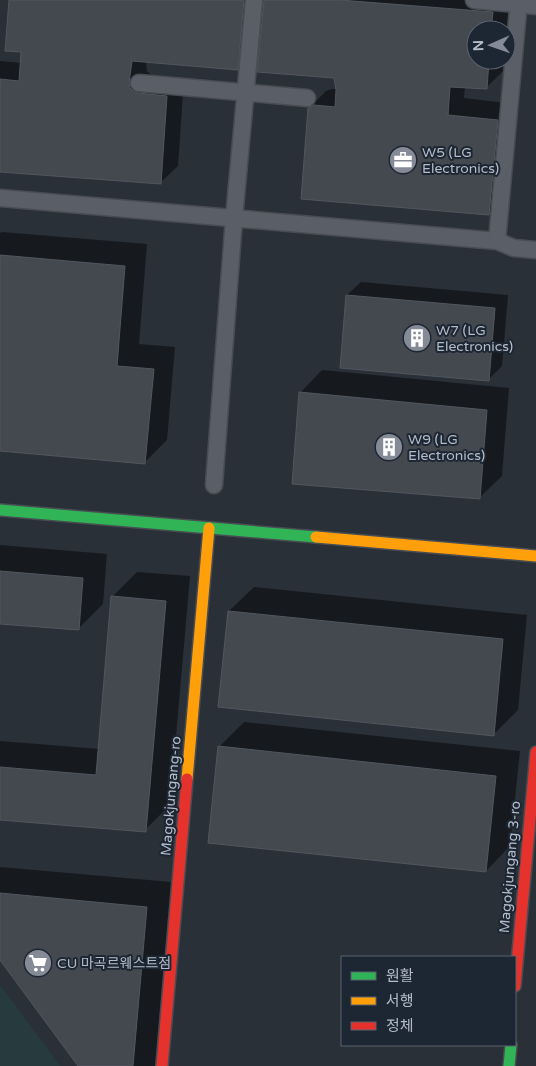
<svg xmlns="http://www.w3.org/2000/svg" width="536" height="1066" font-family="'Varela Round','Noto Sans KR',sans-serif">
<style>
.green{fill:#273a3e}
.shadow{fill:#0007}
.building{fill:#444950;stroke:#52575f}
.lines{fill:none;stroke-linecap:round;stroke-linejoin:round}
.street-casing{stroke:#484c53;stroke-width:19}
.fast-casing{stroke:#484c53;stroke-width:14}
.slow-casing{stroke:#484c53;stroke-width:14}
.jam-casing{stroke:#484c53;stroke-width:14}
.street{stroke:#5a5e66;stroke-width:16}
.fast{stroke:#30b455;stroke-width:11}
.slow{stroke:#ff9f0a;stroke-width:11}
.jam{stroke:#e5322d;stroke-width:11}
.labels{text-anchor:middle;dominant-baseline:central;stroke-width:4;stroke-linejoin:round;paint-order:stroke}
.poi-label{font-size:14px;fill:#b4bcc9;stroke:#1d2633;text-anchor:start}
.street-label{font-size:14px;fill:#b4bcc9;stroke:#1d2633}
</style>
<rect width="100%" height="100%" fill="#2a3038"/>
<path class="green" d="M0 985 60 1066H0Z"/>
<g class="shadow">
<path d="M10 0H259L254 52 237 69 146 61 147 71 150 74 155 77 184 79 178 166 161 182 0 171V61L22 63 23 51Z"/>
<path d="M265 0H509L506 36V30H476V60H504L503 71 486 88 465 86 464 98 514 104 506 197 489 214 309 108 326 91 332 89H337L336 77Z"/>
<path d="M2 232 147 244 139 344 175 347 167 440 145 462 0 450V233Z"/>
<path d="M361 282 508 295 502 366 488 380 347 295Z"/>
<path d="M322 370 509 388 502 476 479 498 300 393Z"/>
<path d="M0 545 107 554 103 604 78 629 0 623Z"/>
<path d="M137 572 190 576 170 805 145 830 0 819V741L100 749 113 596Z"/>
<path d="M254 587 527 615 518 710 493 735 229 611Z"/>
<path d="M244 722 520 751 510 846 486 871 219 747Z"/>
<path d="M0 867 171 882 155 1066H79L0 958Z"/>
</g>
<g class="building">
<path d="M9 0H244L238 70 132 61 129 83 130 88 133 91 138 93 167 96 161 184 0 172V79L19 81 21 52 5 51Z"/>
<path d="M264 0H340L493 12 491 30H476V60H489L487 89 450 87 448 115 498 120 489 215 301 199 308 108 314 105 335 107 336 90 334 78 257 72Z"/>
<path d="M0 255 125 266 117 366 154 369 145 464 0 451Z"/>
<path d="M346 295 495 308 489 381 340 368Z"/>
<path d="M299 392 487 410 480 499 292 484Z"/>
<path d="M0 571 83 578 79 630 0 624Z"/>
<path d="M111 596 166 601 146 832 0 820V767L96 775Z"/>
<path d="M228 611 503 639 494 736 218 707Z"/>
<path d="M218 746 496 776 486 872 208 843Z"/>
<path d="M0 893 147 907 133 1066H78L0 960Z"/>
</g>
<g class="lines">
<defs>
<g id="street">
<path d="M474 0 536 6"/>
<path d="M139 83 307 98"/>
<path d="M0 198 497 241 514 248 536 250"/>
<path d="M497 241 519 0"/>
<path d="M214 485 234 218 254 0"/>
</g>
<g id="fast">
<path d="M0 510 316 537"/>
<path d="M509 1066 511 1045"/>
</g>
<g id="slow">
<path d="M316 537 536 556"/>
<path d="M187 779 209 528"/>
</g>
<g id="jam">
<path d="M515 986 536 752"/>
<path d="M162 1066 187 779"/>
</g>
</defs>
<use href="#street" class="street-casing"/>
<use href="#fast" class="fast-casing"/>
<use href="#slow" class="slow-casing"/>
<use href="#jam" class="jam-casing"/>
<use href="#street" class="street"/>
<use href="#fast" class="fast"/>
<use href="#slow" class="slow"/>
<use href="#jam" class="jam"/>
</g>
<defs>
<symbol id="office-disc" viewBox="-11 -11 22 22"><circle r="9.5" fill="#848b96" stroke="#1d2633"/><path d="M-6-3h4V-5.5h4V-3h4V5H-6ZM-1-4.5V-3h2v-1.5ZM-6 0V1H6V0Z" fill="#fff"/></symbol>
<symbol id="building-disc" viewBox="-11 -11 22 22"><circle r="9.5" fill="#848b96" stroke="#1d2633"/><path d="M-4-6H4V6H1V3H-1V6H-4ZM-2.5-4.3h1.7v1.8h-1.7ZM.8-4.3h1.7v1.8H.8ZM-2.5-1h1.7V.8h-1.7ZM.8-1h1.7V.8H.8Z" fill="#fff"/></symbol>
<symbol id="supermarket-disc" viewBox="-11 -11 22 22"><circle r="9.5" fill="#848b96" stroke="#1d2633"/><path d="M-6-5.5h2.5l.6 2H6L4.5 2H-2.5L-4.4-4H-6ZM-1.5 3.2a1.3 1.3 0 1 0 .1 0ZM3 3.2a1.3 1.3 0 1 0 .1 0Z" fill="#fff"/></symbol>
</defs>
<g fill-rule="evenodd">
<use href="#office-disc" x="387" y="144" width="32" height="32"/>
<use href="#building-disc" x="401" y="322" width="32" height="32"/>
<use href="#building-disc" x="373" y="431" width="32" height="32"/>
<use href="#supermarket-disc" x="22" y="947" width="32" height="32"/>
</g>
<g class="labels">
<g class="poi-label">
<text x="422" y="152">W5 (LG<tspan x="422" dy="16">Electronics)</tspan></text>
<text x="436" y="330">W7 (LG<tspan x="436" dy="16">Electronics)</tspan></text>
<text x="408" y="439">W9 (LG<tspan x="408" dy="16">Electronics)</tspan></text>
<text x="57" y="963">CU 마곡르웨스트점</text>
</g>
<g class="street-label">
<text transform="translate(171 796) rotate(-85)">Magokjungang-ro</text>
<text transform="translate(510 867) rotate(-85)">Magokjungang 3-ro</text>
</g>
</g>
<rect x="341" y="956" width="175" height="90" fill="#1d2633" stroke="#59626f"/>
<rect x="351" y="972" width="25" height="8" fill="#30b455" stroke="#59626f"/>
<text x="386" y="981" font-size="15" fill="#b4bcc9">원활</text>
<rect x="351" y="997" width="25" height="8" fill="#ff9f0a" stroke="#59626f"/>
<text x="386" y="1006" font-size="15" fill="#b4bcc9">서행</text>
<rect x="351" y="1022" width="25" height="8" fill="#e5322d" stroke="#59626f"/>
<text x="386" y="1031" font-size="15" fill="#b4bcc9">정체</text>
<g transform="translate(491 45) rotate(268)"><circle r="24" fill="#1d2633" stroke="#59626f"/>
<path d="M0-4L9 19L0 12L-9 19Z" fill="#848b96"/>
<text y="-8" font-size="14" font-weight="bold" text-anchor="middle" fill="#b4bcc9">N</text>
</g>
</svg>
